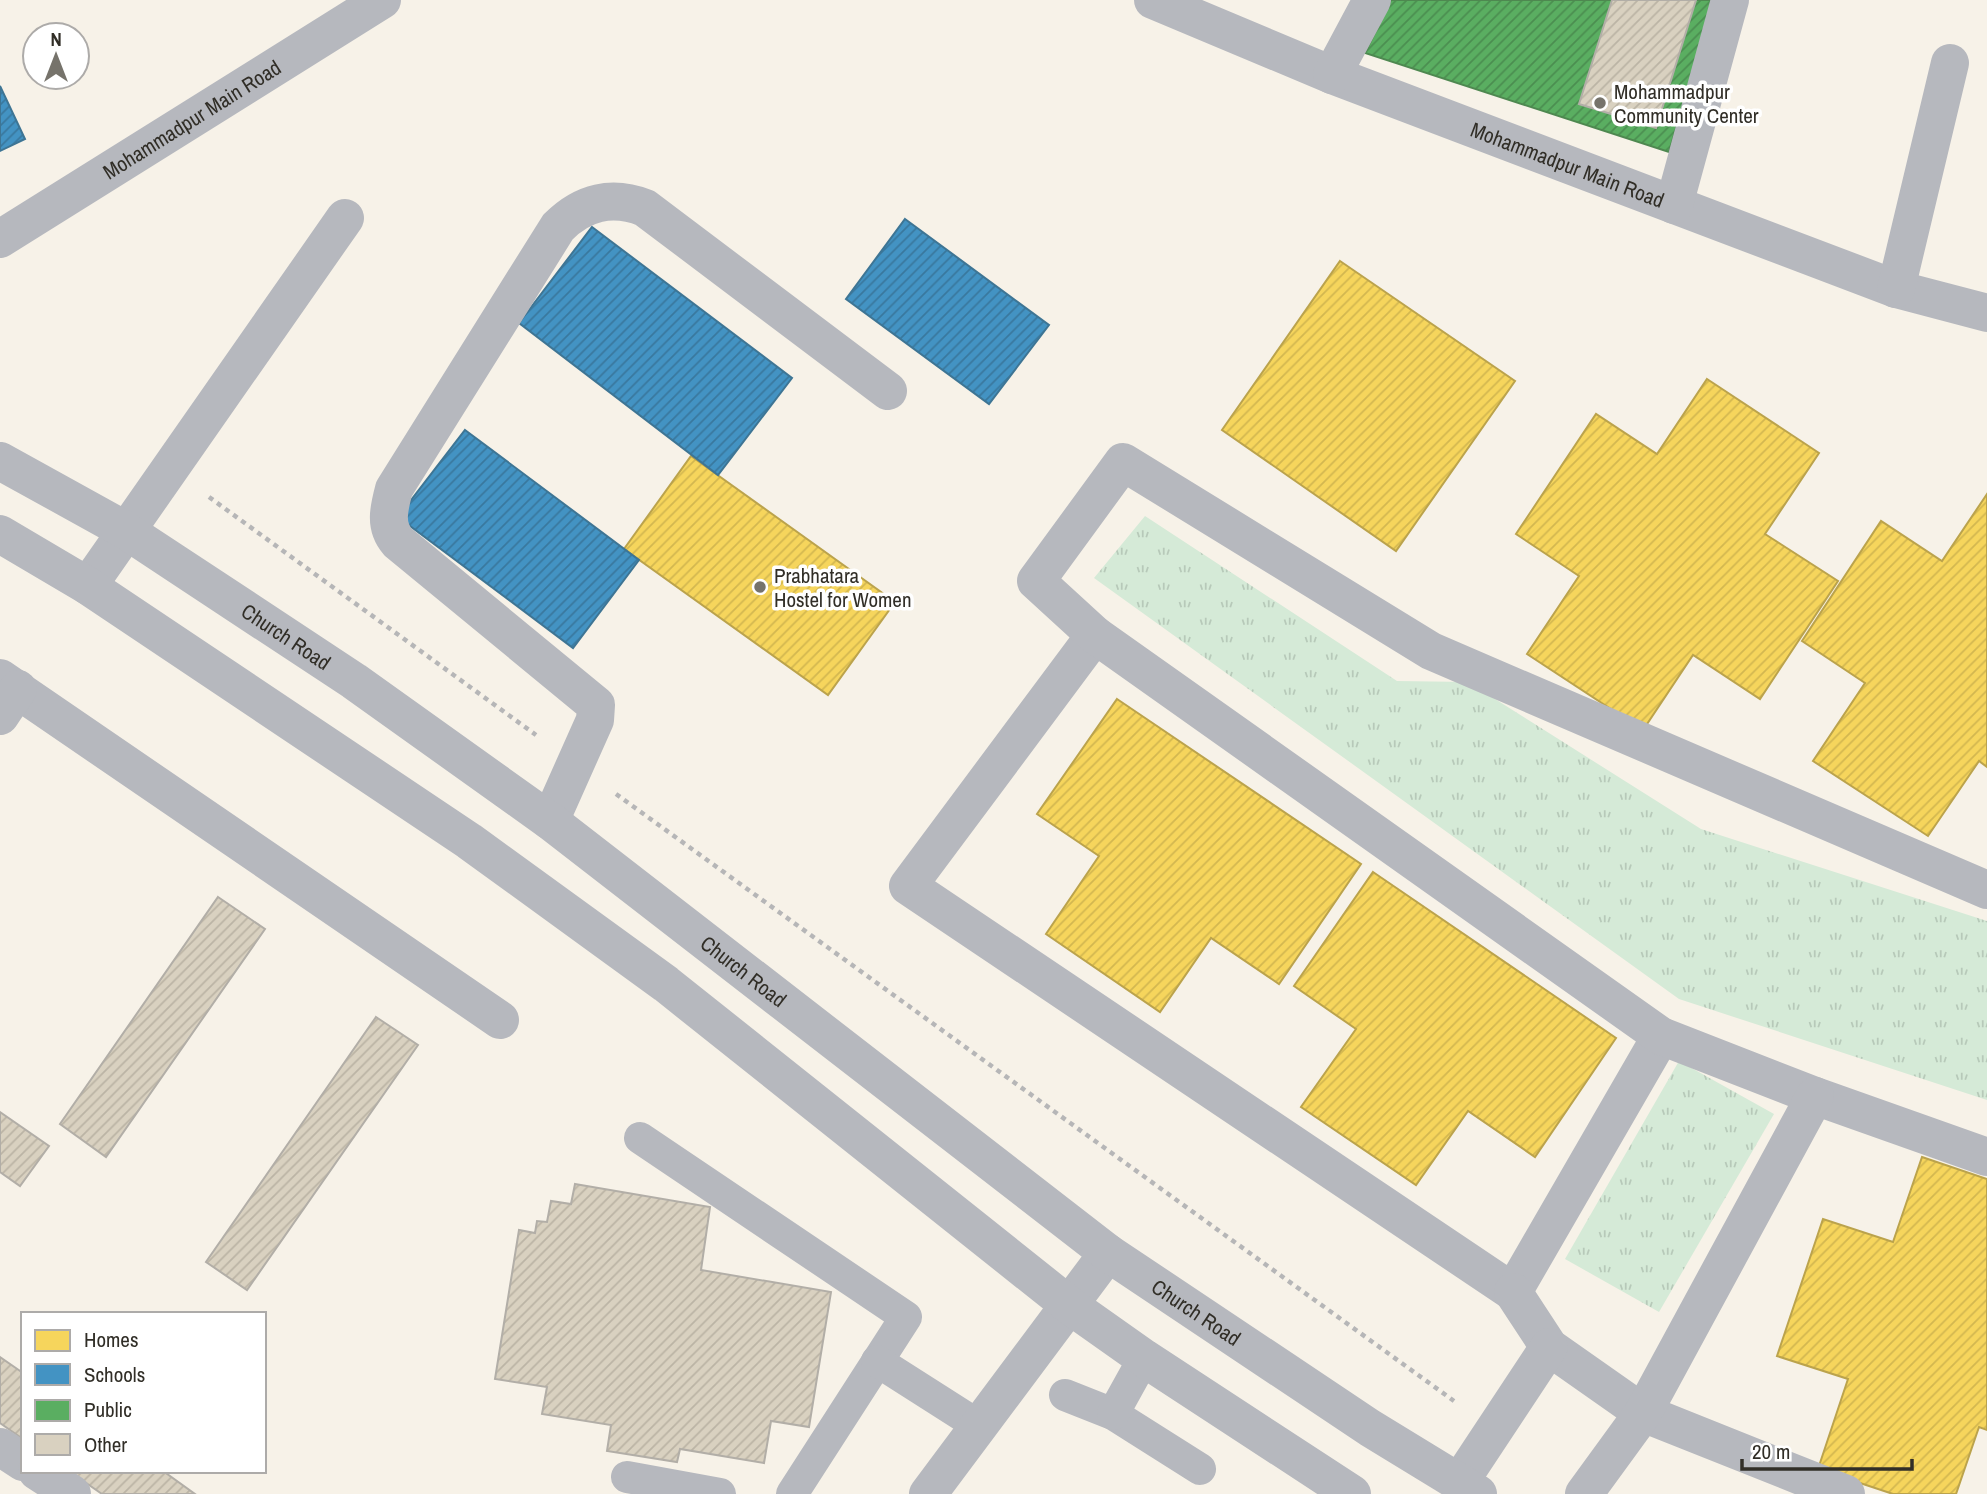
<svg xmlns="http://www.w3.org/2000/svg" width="1987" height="1494" font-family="'Archivo Narrow',sans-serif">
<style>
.grass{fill:url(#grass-tufts)}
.homes{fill:url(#homes-hatch);stroke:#bba34c;stroke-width:2}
.schools{fill:url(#schools-hatch);stroke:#3e7594;stroke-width:2}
.public{fill:url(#public-hatch);stroke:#4e8850;stroke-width:2}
.building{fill:url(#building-hatch);stroke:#b2aea7;stroke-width:2}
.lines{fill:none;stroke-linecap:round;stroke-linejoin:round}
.path{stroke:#b6b6b7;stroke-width:4.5;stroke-dasharray:5 5;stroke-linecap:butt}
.service{stroke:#b6b8be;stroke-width:32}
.minor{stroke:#b6b8be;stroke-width:38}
.tertiary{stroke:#b6b8be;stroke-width:38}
.poi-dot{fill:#76736b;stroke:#fff;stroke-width:2.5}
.labels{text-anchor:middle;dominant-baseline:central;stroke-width:7;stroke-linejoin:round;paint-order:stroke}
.poi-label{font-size:21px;fill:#312e27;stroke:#fff;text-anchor:start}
.street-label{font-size:21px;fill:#312e27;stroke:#fff}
</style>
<defs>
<pattern id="grass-tufts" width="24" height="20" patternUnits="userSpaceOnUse" patternTransform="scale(1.75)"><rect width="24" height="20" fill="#d5ead7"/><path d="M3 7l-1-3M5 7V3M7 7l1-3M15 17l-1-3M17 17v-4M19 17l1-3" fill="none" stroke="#b7c9b9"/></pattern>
<pattern id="homes-hatch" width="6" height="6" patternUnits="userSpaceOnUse" patternTransform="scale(1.75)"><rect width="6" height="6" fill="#f6d55c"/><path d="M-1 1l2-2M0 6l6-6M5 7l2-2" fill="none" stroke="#d3b750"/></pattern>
<pattern id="schools-hatch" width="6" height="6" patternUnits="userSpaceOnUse" patternTransform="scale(1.75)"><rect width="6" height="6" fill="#4393c3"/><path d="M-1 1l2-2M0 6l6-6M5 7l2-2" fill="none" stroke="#39789e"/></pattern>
<pattern id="public-hatch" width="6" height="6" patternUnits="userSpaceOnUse" patternTransform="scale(1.75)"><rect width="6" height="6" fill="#5aae61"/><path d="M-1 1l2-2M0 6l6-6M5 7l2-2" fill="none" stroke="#4b8e50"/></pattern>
<pattern id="building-hatch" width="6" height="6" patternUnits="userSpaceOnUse" patternTransform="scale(1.75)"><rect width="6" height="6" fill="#d9d1c0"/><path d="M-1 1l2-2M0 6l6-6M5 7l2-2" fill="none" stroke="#bbb4a5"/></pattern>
</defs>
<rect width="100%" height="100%" fill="#f7f2e8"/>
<g class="grass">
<path d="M1145 516 1397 681 1468 682 1701 829 1987 921V1100L1679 999 1094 578Z"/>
<path d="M1679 1061 1774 1114 1659 1312 1565 1259Z"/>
</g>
<g class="homes">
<path d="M1340 261 1515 381 1396 551 1222 430Z"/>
<path d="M1707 379 1819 453 1765 534 1838 581 1760 699 1693 655 1643 730 1527 654 1579 576 1516 534 1596 414 1657 454Z"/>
<path d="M691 456 895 602 828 695 624 549Z"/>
<path d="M1987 494V767L1979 761 1928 836 1813 761 1865 683 1802 641 1881 521 1942 561Z"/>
<path d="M1117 699 1361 864 1279 984 1211 938 1160 1012 1046 934 1099 856 1037 814Z"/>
<path d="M1373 872 1616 1038 1535 1157 1468 1111 1416 1185 1301 1107 1356 1029 1294 986Z"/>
<path d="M1922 1157 1987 1179V1430L1979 1427 1956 1494H1893L1818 1469 1848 1379 1777 1356 1823 1219 1893 1242Z"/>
</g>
<g class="schools">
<path d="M0 86 25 139 0 151Z"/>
<path d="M905 219 1049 325 989 404 846 299Z"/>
<path d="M592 227 792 378 718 475 519 323Z"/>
<path d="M465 430 639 560 573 648 398 517Z"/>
</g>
<path class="public" d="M1391 0H1714L1669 152 1365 53Z"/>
<g class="building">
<path d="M1612 0H1696L1656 128 1579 104Z"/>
<path d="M218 897 265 929 106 1157 60 1124Z"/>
<path d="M376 1017 418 1045 247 1290 206 1262Z"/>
<path d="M0 1112 49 1146 20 1186 0 1172Z"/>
<path d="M575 1184 710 1207 701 1270 831 1292 809 1427 771 1421 764 1463 680 1449 677 1462 607 1451 611 1425 542 1414 547 1387 495 1379 519 1230 535 1233 537 1221 547 1222 551 1201 571 1204Z"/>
<path d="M0 1357 23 1373V1439L0 1423Z"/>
<path d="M69 1471H163L195 1494H102Z"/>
</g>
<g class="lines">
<g class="path">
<path d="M209 497 536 735"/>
<path d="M616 794 1454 1401"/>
</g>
<g class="service">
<path d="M640 1138 906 1317 792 1494"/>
<path d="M877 1361 979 1426"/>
<path d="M1065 1395 1113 1414 1200 1469"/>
<path d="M1113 1414 1144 1358"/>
<path d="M627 1477 720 1494"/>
</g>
<g class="minor">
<path id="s1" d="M1153 0 1332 75 1896 289 1987 313"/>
<path d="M1332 75 1372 0"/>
<path d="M1674 205 1730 0"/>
<path id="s2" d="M0 239 382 0"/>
<path d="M1896 289 1950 63"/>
<path d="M88 586 345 218"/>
<path d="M1095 635 908 886 1513 1292 1661 1036"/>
<path d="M0 678 500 1020"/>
<path d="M0 716 18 689"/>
<path d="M550 821 595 720 596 705 398 542C384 526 389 508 394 489L558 227C583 202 612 195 645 208L888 391"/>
<path d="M1987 890 1431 651 1123 462 1036 581 1095 635 1661 1036 1815 1096 1987 1157"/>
<path d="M1513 1292 1549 1347 1643 1413 1846 1494"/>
<path d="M0 1447 23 1462"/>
<path d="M37 1471 72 1494"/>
<path d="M1459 1483 1549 1347"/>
<path d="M928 1494 1108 1253"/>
<path d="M1584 1494 1643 1413 1815 1096"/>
</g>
<g class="tertiary">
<path id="s3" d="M0 461 125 530 354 681 550 821 1108 1253 1370 1428 1478 1494"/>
<path d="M0 534 88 586 469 841 666 984 1069 1305 1144 1358 1352 1494"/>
</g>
</g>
<g class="poi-dot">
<circle cx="1600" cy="103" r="7"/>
<circle cx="760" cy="587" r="7"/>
</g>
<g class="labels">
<g class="poi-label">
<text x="1614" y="91">Mohammadpur<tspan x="1614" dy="24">Community Center</tspan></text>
<text x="774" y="575">Prabhatara<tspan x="774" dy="24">Hostel for Women</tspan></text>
</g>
<g class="street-label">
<text stroke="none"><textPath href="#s2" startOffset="226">Mohammadpur Main Road</textPath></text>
<text stroke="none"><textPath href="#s1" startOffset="446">Mohammadpur Main Road</textPath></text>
<text stroke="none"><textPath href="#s3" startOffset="336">Church Road</textPath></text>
<text stroke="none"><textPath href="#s3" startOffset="903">Church Road</textPath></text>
<text stroke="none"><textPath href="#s3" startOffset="1470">Church Road</textPath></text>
</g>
</g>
<rect x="21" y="1312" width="245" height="161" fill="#ffffff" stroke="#adaba9" stroke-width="2"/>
<rect x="35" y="1330" width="35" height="21" fill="#f6d55c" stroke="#adaba9" stroke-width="2"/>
<text x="84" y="1347" font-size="21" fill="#312e27">Homes</text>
<rect x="35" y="1364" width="35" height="21" fill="#4393c3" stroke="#adaba9" stroke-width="2"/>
<text x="84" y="1382" font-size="21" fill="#312e27">Schools</text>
<rect x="35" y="1400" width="35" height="21" fill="#5aae61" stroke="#adaba9" stroke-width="2"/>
<text x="84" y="1417" font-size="21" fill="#312e27">Public</text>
<rect x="35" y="1434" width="35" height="21" fill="#d9d1c0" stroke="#adaba9" stroke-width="2"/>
<text x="84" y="1452" font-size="21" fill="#312e27">Other</text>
<g transform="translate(56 56)"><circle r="33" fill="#ffffff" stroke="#adaba9" stroke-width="2"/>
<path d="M0-5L12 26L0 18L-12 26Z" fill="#76736b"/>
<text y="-10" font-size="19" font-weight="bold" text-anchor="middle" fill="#312e27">N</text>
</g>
<path d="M1742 1459v10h170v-10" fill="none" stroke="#312e27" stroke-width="3.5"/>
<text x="1752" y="1459" font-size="21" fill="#312e27" stroke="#ffffff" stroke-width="5" paint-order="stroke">20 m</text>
</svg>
